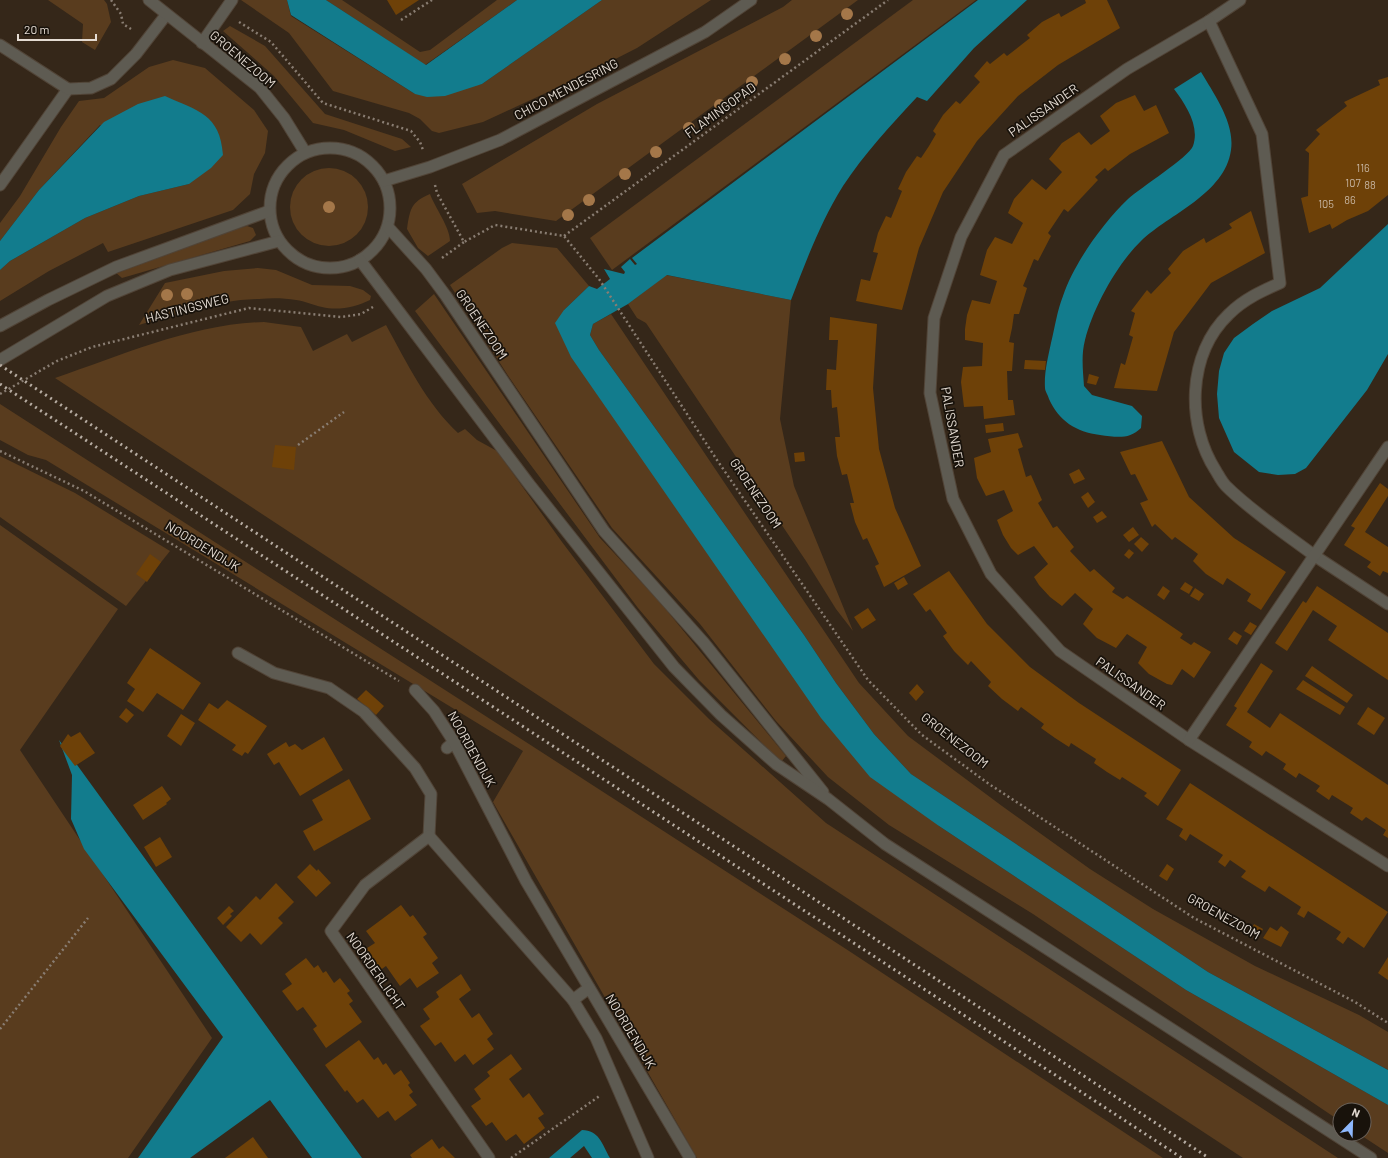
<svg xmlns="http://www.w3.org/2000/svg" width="1388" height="1158" font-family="Barlow,sans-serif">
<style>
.green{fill:#593c1e}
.water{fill:#127c8d}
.building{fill:#6e4108}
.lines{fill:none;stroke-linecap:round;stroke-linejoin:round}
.service-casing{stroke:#514437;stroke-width:13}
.pedestrian-casing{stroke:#514437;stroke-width:13}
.minor-casing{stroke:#514437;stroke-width:13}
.tertiary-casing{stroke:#514437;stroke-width:13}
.path{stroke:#897d72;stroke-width:2.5;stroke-dasharray:2 3;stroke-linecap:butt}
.service{stroke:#5e5b52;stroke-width:11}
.pedestrian{stroke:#5e5b52;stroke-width:11}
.minor{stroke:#5e5b52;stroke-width:11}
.tertiary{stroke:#5e5b52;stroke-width:11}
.rail{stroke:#b7ada3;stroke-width:3;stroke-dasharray:2 4;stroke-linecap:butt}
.tree{fill:#a47749}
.labels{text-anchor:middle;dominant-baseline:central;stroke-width:3.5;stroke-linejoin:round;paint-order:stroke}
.number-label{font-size:11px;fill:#c6b4a0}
.street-label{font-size:13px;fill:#e4dbd2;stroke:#18120b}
</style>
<rect width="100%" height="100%" fill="#352719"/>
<g class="green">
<path d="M48 0H104L107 4 111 22 95 50 82 42 83 24Z"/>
<path d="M241 0H287L291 16 415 94 482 84 602 0H711L637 48 578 78 483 122 439 133 432 131 420 119 409 113 333 91 289 33Z"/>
<path d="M326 0H342L420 52 430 50 497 0H517L425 65Z"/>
<path d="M792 0H858L556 221 495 211 477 213 462 184 597 104 783 7Z"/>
<path d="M913 0H976L612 270 590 238Z"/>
<path d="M230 26 265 46 325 114 402 139 411 147 395 151 344 130 313 123 274 76 223 31Z"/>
<path d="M173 60 205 68 254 110 268 131 265 153 254 174 250 194 233 210 108 252 103 243 49 271 0 301V270L10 261 85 218 139 196 189 184 100 125 39 190 0 241V223L20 196 61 127 79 101 104 98 149 67Z"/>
<circle cx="329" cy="207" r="39"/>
<path d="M430 194C435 208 450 227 450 241L428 256 418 248 407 229C410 209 411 202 430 194Z"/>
<path d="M247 226 253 228 256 235 250 241 122 278 114 271 184 245Z"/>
<path d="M512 243 557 248 589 286 564 310 939 826 1186 990 1388 1105V1153L1359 1134H1364V1110H1340V1121L1033 914 889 825 828 777 776 721 700 624 612 528 507 374 450 285 502 248Z"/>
<path d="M258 268 276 270 312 285 350 286 363 290 371 296 370 300C356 307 338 311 322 307 313 305 305 301 296 300 284 298 271 298 259 299 217 300 179 314 139 325L165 283 224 271Z"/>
<path d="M666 275 791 300 780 419 794 486 853 631 836 609 806 561 646 323 637 318 628 304Z"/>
<path d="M434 294 600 538 659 601 786 756 781 762 699 680 638 608 415 311Z"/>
<path d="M611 314 859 683 908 736 1002 806 1090 869 1153 909 1255 966 1359 1015 1388 1032V1070L1208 972 911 774 874 734 836 683 804 635 599 350 590 335 593 324Z"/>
<path d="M264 322 301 327 313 351 347 334 352 342 386 325C407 363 426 403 458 433L465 429 477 440 497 451 562 542 654 664 709 719 826 823 1338 1158H1243L55 378C123 355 192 324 264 322Z"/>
<path d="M0 404 529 744 846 949 1163 1158H697L493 802 523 751 46 460 28 455 0 440Z"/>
<path d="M0 456 75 493 170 551 126 606 0 517Z"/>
<path d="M0 525 118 609 20 750 212 1038 128 1158H0Z"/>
</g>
<g class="water">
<path d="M287 0H326L426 65 517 0H602L482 84 445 96 427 97 415 94 291 15Z"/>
<path d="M978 0H1027L974 48 927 101 917 97C891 125 864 154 843 186 821 221 806 261 791 300L667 275 628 304 593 324 590 335 599 350 804 635 836 683 874 734 911 774 1208 972 1388 1070V1105L1186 990 939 826 870 777 821 718 571 357 555 323 564 310 589 286 597 289 610 279 604 269 624 274 625 272 621 267 630 259 635 265 637 264 632 258Z"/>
<path d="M1201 72C1214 94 1235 123 1231 150 1225 194 1169 214 1141 241 1117 264 1093 308 1085 340 1081 355 1083 371 1084 386L1092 395 1132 406 1142 416 1141 428C1129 440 1116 437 1100 435 1076 432 1059 421 1049 399 1048 395 1045 391 1045 388 1044 373 1048 357 1051 343 1055 327 1057 311 1063 296 1074 263 1103 223 1128 199 1140 188 1189 157 1193 146 1200 126 1186 105 1174 89Z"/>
<path d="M165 96C198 111 220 114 223 155L211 168 189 184 139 196 85 218 10 261 0 270V241L39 190 104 122 138 104Z"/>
<path d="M1388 224V354L1367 390 1306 468 1295 474 1278 475 1259 472 1234 452 1219 418 1217 394 1219 371 1224 353 1234 338 1253 324 1272 311 1320 288Z"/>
<path d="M59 740 362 1158H312L270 1100 190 1158H138L223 1037 84 849 71 819 72 775Z"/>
<path d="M582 1130C599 1130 602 1144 610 1158H592L584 1146 570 1158H549Z"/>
</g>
<g class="building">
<path d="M387 0H419L396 15Z"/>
<path d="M1085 0H1107L1120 28 1058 65 1018 96 977 141 943 192 919 248 902 310 856 301 861 279 870 281 878 253 873 252 878 233 886 216 891 218 902 191 898 189 906 172 917 156 921 158 929 146 936 134 933 131 943 115 956 101 960 104 980 82 974 76 987 61 990 64 1004 53 1007 56 1030 38 1027 35 1042 22 1059 13 1061 17 1086 3Z"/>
<path d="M1388 77V195L1368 211 1347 220 1332 229 1330 224 1309 233 1301 198 1308 196 1309 153 1305 150 1320 134 1316 130 1347 106 1344 102 1380 85 1378 80Z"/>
<path d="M1135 95 1144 111 1156 105 1169 133 1130 154 1108 171 1105 168 1095 177 1098 180 1068 212 1064 209 1048 233 1051 236 1038 261 1034 259 1023 286 1027 288 1019 314H1014L1012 328 1009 342 1014 343 1012 371H1007L1008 400H1013L1015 415 984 419 983 406 964 407 961 382 963 367 982 366 983 343 965 340V329L967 315 972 300 990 304 997 281 980 275 987 250 995 237 1012 244 1023 223 1008 213 1014 199 1032 179 1046 190 1062 172 1049 159 1062 143 1079 132 1091 145 1110 131 1100 116 1116 103Z"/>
<path d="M1251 211 1265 253 1211 283 1174 332 1157 391 1114 388 1121 363 1125 365 1133 337 1129 335 1135 313 1131 311 1147 290 1151 294 1171 273 1168 269 1183 251 1204 238 1206 243 1232 228 1229 224Z"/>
<path d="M830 317 877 324 873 388 879 449 895 508 921 566 884 587 875 566 879 564 867 538 863 540 855 522 850 503H854L847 474 842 475 837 456 835 437H840L837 407 832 408 831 390H826L827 369 836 370 838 340H829Z"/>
<path d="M1025 360 1046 361 1045 370 1024 369Z"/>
<path d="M1089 374 1099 377 1096 385 1087 383Z"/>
<path d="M1003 423 1004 431 986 433 985 425Z"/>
<path d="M1018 433 1023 447 1018 449 1026 477 1031 475 1042 500 1038 503 1053 528 1057 526 1074 547 1070 551 1090 572 1094 569 1115 588 1112 592 1123 599 1127 596 1183 634 1180 638 1191 645 1194 642 1211 652 1194 678 1182 669 1172 685 1167 684 1149 674 1138 663 1147 647 1127 634 1116 648 1097 638 1083 624 1093 609 1075 593 1062 606 1050 597 1039 585 1034 577 1048 564 1034 546 1018 555 1011 548 1003 535 997 520 1013 511 1004 490 986 496 977 478 974 458 991 452 988 439Z"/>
<path d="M1162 441 1189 497 1234 538 1286 572 1261 610 1247 601 1251 594 1227 578 1223 585 1206 574 1193 561 1198 554 1175 537 1172 540 1155 524 1152 527 1140 503 1148 500 1135 474 1131 475 1120 452Z"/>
<path d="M275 445 296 447 294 470 272 467Z"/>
<path d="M804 452 805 461 795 462 794 453Z"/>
<path d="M1079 469 1085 479 1074 484 1069 474Z"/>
<path d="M1380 483 1388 489V496L1365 532 1388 547V573L1383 571 1380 576 1367 567 1371 562 1344 545 1355 528 1351 526Z"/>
<path d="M1088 492 1095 502 1088 508 1081 497Z"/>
<path d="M1102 511 1107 517 1097 523 1093 517Z"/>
<path d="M1133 527 1139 535 1129 542 1123 535Z"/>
<path d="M1141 537 1149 544 1142 552 1134 544Z"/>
<path d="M1129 549 1134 553 1129 559 1124 555Z"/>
<path d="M150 554 161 562 147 582 136 574Z"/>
<path d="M949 571 987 624 1030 667 1079 703 1181 770 1158 806 1144 796 1147 793 1122 777 1120 780 1107 772 1094 763 1096 759 1071 743 1069 747 1055 738 1041 728 1044 724 1021 707 1018 711 1002 699 988 686 991 682 971 661 968 665 954 651 943 636 947 633 930 609 926 612 913 594Z"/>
<path d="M904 577 908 584 898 590 894 583Z"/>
<path d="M1185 582 1193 587 1189 594 1180 589Z"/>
<path d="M1163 586 1170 591 1164 600 1157 595Z"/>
<path d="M1317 586 1388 633V680L1328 640 1337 626 1313 610 1287 651 1275 643 1303 601 1306 603Z"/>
<path d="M1195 588 1204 594 1199 601 1190 596Z"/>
<path d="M868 608 876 620 862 629 854 617Z"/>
<path d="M1250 622 1257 626 1251 635 1244 631Z"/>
<path d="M1234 631 1242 636 1237 645 1228 639Z"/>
<path d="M150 648 201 683 183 710 157 693 143 712 127 701 135 689 127 683Z"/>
<path d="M1261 663 1273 671 1247 712 1270 728 1280 713 1388 785V838L1383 835 1386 830 1366 817 1362 821 1350 813 1353 808 1332 795 1329 800 1316 791 1320 786 1299 773 1296 778 1283 769 1286 764 1266 751 1262 756 1249 747 1252 742 1226 725 1237 708 1234 706Z"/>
<path d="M1312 666 1353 695 1347 703 1305 676Z"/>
<path d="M1303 680 1345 707 1340 715 1296 689Z"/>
<path d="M917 684 924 692 916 701 909 693Z"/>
<path d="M366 690 384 706 376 715 357 699Z"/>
<path d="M227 700 267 726 248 754 245 752 242 756 232 750 236 745 198 720 209 703 218 709Z"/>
<path d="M1368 707 1385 718 1374 735 1357 724Z"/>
<path d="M126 708 134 715 127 723 119 717Z"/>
<path d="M181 714 195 723 181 746 167 736Z"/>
<path d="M80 732 95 753 75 766 60 746 68 734 71 737Z"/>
<path d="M324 737 343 770 300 796 279 762 274 765 267 754 286 742 289 747 295 744 302 750Z"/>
<path d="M349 779 371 819 314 851 303 831 323 820 312 800Z"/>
<path d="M1190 783 1388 912 1364 948 1348 937 1343 944 1336 939 1341 932 1308 911 1304 918 1297 914 1301 907 1269 886 1265 892 1241 877 1246 871 1230 860 1225 867 1218 862 1223 855 1190 834 1186 841 1179 836 1183 829 1166 819Z"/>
<path d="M162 786 171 799 166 803 167 804 143 820 133 805Z"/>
<path d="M160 837 172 857 156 867 144 847Z"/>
<path d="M310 864 317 871 318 869 331 883 316 897 297 877Z"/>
<path d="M1167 864 1174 869 1167 881 1159 876Z"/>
<path d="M276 883 294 902 278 918 283 923 261 945 250 933 241 942 226 927 256 896 260 900Z"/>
<path d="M401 905 410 917 413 915 427 934 423 937 438 958 432 963 439 973 417 988 410 978 400 986 386 966 379 971 364 950 375 943 366 931Z"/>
<path d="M229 906 234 911 230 914 232 916 223 925 217 918Z"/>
<path d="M1254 924 1263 929 1259 937 1250 932Z"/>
<path d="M1281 926 1289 932 1281 947 1263 938 1270 927 1277 931Z"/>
<path d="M1388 957V980L1378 973Z"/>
<path d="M306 958 314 968 318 965 323 973 326 971 334 983 340 978 350 991 347 993 353 1001 349 1004 362 1022 326 1048 313 1029 317 1026 303 1007 297 1011 282 991 292 984 285 974Z"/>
<path d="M461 974 471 990 459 999 472 1018 479 1013 493 1034 487 1039 494 1049 473 1065 465 1054 455 1062 441 1042 435 1046 420 1026 430 1019 423 1009 439 997 436 992Z"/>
<path d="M359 1040 374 1060 378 1057 383 1065 386 1063 394 1075 401 1070 410 1083 408 1085 413 1092 409 1095 417 1105 395 1121 388 1111 378 1118 363 1099 357 1103 347 1090 345 1092 325 1065Z"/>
<path d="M511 1054 522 1069 509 1079 523 1098 529 1093 544 1114 538 1118 545 1128 524 1144 516 1134 506 1141 492 1122 486 1126 471 1106 481 1099 474 1089 490 1076 487 1072Z"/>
<path d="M253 1137 268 1158H225Z"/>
<path d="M432 1139 439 1149 443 1146 455 1158H412L410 1155Z"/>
</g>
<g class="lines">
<defs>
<g id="service">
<path d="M202 43 232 0"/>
<path d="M0 185 68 89"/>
<path d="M238 653 274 673 329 688 364 712 415 768 431 794 429 836"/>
<path d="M447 748 454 742"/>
<path d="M573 1000 596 1038 648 1158"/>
</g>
<path id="pedestrian" d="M1315 556 1388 604"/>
<g id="minor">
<path d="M1240 0 1209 21 1127 69 1004 155 961 237 934 318 930 393 953 499 991 574 1060 651 1189 740 1388 866"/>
<path d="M1209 21 1262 134 1280 283C1262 291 1244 299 1229 314 1187 354 1186 425 1216 471 1219 476 1222 482 1226 486 1251 511 1287 535 1315 556"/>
<path d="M0 45 68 89 91 88 111 79 136 54 166 15"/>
<path d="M415 690 434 711 454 742 526 881 690 1158"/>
<path d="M1189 740 1388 447"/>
<path d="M489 1158 331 931 365 885 429 836 573 1000 589 988"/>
</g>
<g id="tertiary">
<path d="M149 0 260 88 284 118 305 152"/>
<circle cx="330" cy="208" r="60"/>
<path d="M384 181 430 167 500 140 705 32 751 0"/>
<path d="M388 227 426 269 446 296 604 531 704 643 823 792"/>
<path d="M360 260 529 484 674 667 721 715 776 764 828 799 885 844 1371 1158"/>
<path d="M0 326 48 300 116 267 269 211"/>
<path d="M0 360 107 296 170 270 279 241"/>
</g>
</defs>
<use href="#service" class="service-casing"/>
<use href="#pedestrian" class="pedestrian-casing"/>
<use href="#minor" class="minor-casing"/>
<use href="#tertiary" class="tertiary-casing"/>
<g class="path">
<path d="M111 0 121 14 123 24 131 29"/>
<path d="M401 20 432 0"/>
<path d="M239 22 271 42 323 103 411 131 420 142 423 150"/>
<path d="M435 185 437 193 464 242 495 225 564 236 599 279 717 460 868 680 922 735 989 784 1194 918 1355 1002 1388 1023"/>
<path d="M564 236 888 0"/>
<path d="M442 258 464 242"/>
<path d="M0 394 57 361 92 347 249 308 341 317 361 314 373 307"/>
<path d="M298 445 344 412"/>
<path d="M0 451 84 491 399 681"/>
<path d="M0 1029 88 918"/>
<path d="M511 1158 601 1095"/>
</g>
<use href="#service" class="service"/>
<use href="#pedestrian" class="pedestrian"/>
<use href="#minor" class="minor"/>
<use href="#tertiary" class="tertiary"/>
<g class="rail">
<path d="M0 365 1209 1158"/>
<path d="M0 384 1182 1158"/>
</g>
</g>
<g class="tree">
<circle cx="847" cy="14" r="6"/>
<circle cx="816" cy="36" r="6"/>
<circle cx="785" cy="59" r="6"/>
<circle cx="752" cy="82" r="6"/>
<circle cx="720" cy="105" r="6"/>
<circle cx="689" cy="128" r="6"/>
<circle cx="656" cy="152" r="6"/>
<circle cx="625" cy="174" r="6"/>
<circle cx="589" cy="200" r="6"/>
<circle cx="329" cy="207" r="6"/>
<circle cx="568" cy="215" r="6"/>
<circle cx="187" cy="294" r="6"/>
<circle cx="167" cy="295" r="6"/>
</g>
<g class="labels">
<g class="number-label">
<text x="1363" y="167">116</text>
<text x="1353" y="182">107</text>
<text x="1370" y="184">88</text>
<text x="1350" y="199">86</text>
<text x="1326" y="203">105</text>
</g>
<g class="street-label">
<text transform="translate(243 59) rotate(40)">GROENEZOOM</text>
<text transform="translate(566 89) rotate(-28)">CHICO MENDESRING</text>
<text transform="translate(720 110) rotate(-36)">FLAMINGOPAD</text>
<text transform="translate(1043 110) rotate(-35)">PALISSANDER</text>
<text transform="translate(187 308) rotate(-14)">HASTINGSWEG</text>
<text transform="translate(482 324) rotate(56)">GROENEZOOM</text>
<text transform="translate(953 427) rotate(80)">PALISSANDER</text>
<text transform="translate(756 493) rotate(56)">GROENEZOOM</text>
<text transform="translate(203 546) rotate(31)">NOORDENDIJK</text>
<text transform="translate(1131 683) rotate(35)">PALISSANDER</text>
<text transform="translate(955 740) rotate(38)">GROENEZOOM</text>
<text transform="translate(472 749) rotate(61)">NOORDENDIJK</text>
<text transform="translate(1224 916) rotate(29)">GROENEZOOM</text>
<text transform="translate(376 971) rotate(55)">NOORDERLICHT</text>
<text transform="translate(631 1031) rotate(59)">NOORDENDIJK</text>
</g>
</g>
<g transform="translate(1352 1122) rotate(23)"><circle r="19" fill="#18120b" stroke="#6a625b"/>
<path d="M0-3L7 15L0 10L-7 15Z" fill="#8eb8fd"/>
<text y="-6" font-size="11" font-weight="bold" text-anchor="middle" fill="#e4dbd2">N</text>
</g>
<path d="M18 34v6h78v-6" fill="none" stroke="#e4dbd2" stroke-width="2"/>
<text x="24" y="34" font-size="12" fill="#e4dbd2" stroke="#18120b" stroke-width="3" paint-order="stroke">20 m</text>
</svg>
